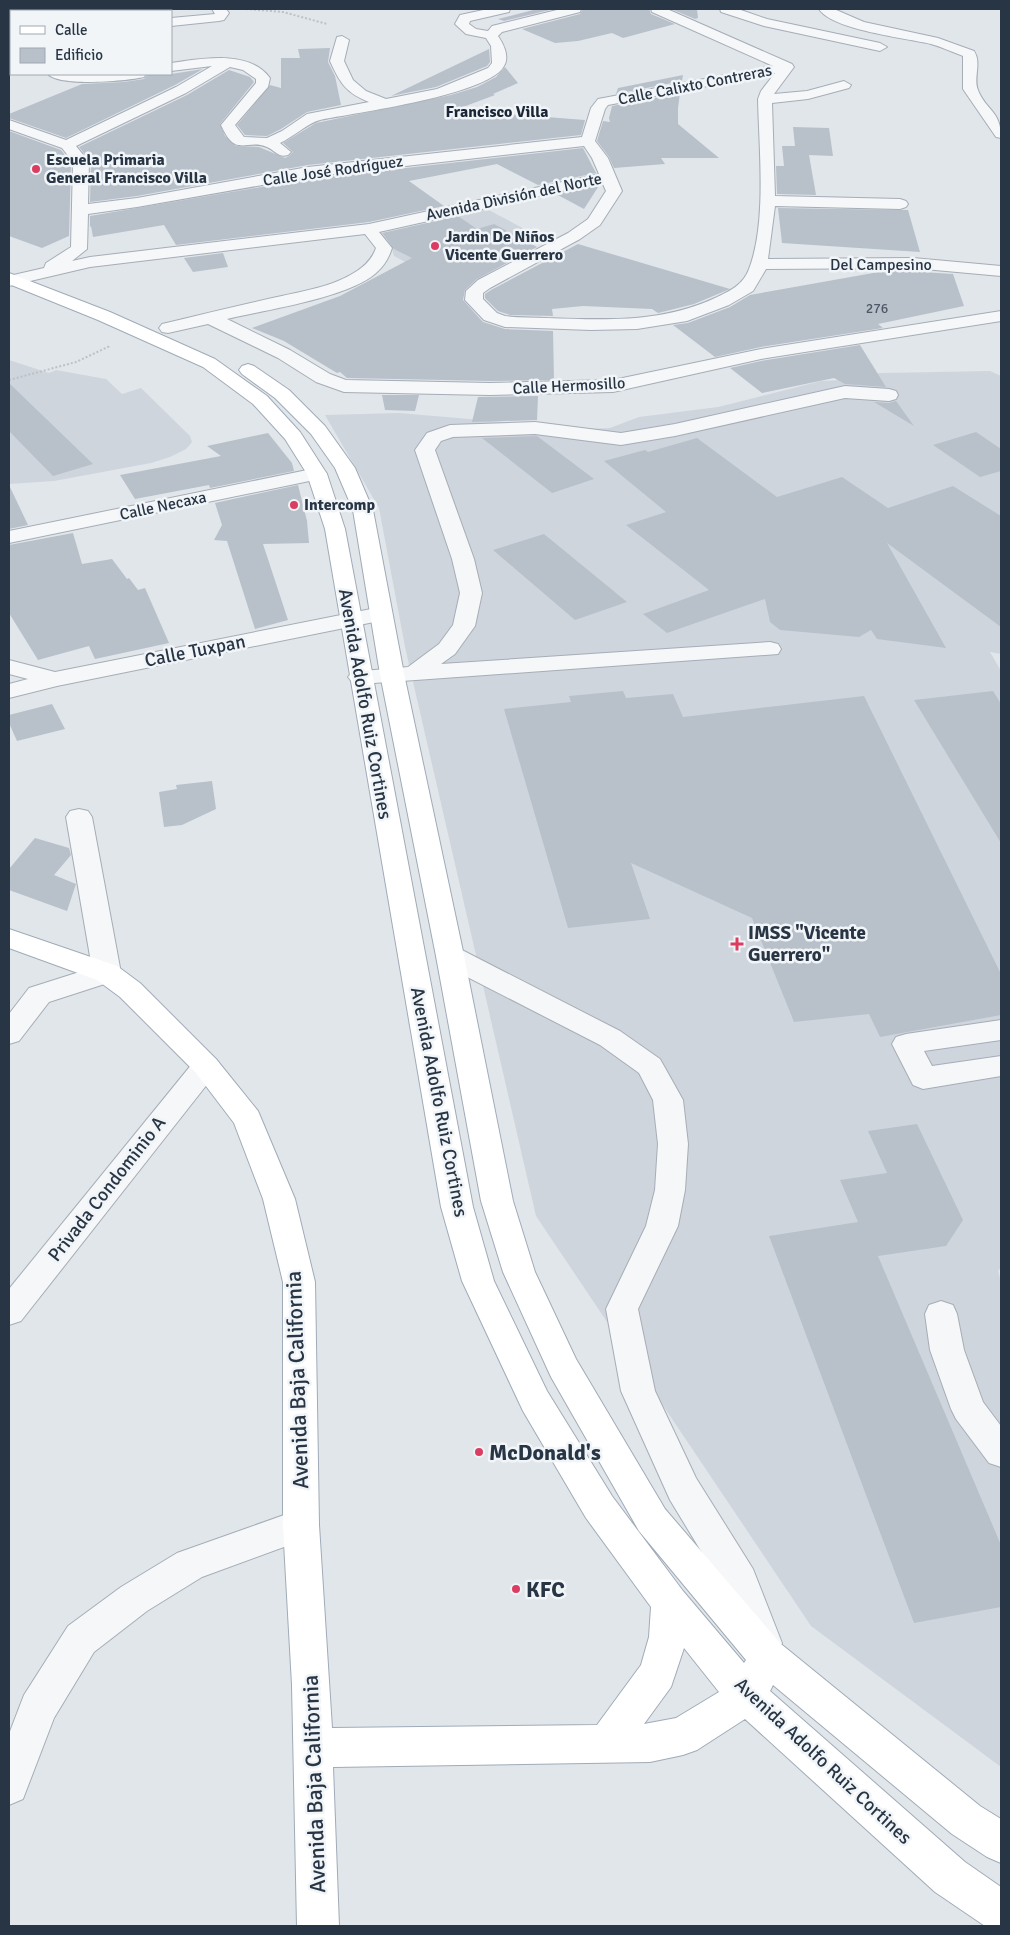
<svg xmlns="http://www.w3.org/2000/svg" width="1010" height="1935" font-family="Signika,sans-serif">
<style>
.built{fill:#cfd5dd}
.building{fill:#b8c0ca}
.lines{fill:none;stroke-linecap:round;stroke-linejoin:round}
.minor-casing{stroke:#a6adb6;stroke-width:2}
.major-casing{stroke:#a0abb8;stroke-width:2}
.path{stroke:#bcc1c7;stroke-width:2;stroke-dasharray:2 2;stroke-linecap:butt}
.minor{fill:#f5f7f9;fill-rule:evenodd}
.major{fill:#fff;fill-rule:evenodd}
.poi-dot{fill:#db3c61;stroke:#f1f5f8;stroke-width:2}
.labels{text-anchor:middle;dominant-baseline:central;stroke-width:5;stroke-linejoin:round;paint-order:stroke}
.far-number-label{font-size:14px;fill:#4c5866}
.far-street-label{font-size:16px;fill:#283545;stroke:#f1f5f8}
.far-neighbourhood-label{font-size:16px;font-weight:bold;fill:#1a2636;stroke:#f1f5f8}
.far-poi-label{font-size:16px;font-weight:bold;fill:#283545;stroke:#f1f5f8;text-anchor:start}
.street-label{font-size:19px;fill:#283545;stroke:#f1f5f8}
.poi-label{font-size:19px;font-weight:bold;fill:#283545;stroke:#f1f5f8;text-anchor:start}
.near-street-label{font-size:22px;fill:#283545;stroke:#f1f5f8}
.near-poi-label{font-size:22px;font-weight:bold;fill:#283545;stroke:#f1f5f8;text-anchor:start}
</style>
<rect width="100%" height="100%" fill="#e1e6eb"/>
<g class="built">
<path d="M485 208 528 231 413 266 394 256 389 236Z"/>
<path d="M9 360 49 373 56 370 106 379 122 394 141 388 190 436 192 442 186 449 170 457 151 463 54 481 9 484Z"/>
<path d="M990 371 1001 376V654L990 652 1001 671V1267L998 1271 1001 1282V1767L811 1626 536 1216 405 647 379 508 325 415 399 413 587 429 610 428 639 417 718 407 821 381 840 380 881 373Z"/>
</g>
<g class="building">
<path d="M537 9H554L504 21 498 19Z"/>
<path d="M583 9H649L651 14 675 24 623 38 612 33 578 41 555 43 522 29 580 14Z"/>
<path d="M671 9H697L698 18 695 19Z"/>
<path d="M330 48 328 62 335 76 341 105 307 112 281 129 267 136 245 135 237 125 270 85 281 88V58H300L298 49Z"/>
<path d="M489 49 490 62 487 66 436 87 391 96Z"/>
<path d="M505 67 518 83 493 94 495 95 455 110 585 120 581 135 308 165 137 196 90 202 91 162 79 147 187 95 229 70 250 77 254 82 220 124 225 136 236 146 259 147 285 158 289 156 293 152 283 143 316 123 451 95 477 87 496 77Z"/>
<path d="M203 69 175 85 66 138 9 118V114L82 84 124 82 144 79 148 74H171Z"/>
<path d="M683 75 682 81 616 94 618 88Z"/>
<path d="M680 93 678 108V124L719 158H661L665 164 614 168 609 157 597 141 603 121 610 122 609 118 612 106Z"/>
<path d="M793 127 829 128 833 156 809 155 816 195 777 194 776 166H784L782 146H795Z"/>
<path d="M9 131 61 150 71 163 69 236 42 248 9 236Z"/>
<path d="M583 148 596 173 538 185 497 164 409 181 444 206 369 222 176 245 164 225 93 237 91 226 90 227V216L308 179Z"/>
<path d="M600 184 584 209 556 194Z"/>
<path d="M778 208 908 210 920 252 782 243Z"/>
<path d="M458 216 477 229 494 224 537 247 477 279 465 290 463 300 483 322 505 329 553 331 554 380 490 381 347 378 340 372 337 373 284 341 252 328 340 296 412 258 394 249 382 233Z"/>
<path d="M578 244 730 289 694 304 658 313 652 309 583 306 552 309 553 316 510 315 498 311 485 298V294L491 290Z"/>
<path d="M223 253 228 267 193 272 184 258Z"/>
<path d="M890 270 953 274 964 306 878 324 883 328 761 347 715 357 673 325 688 323 730 307 750 295Z"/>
<path d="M860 345 886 387 845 384 834 378 762 393 730 368 761 361Z"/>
<path d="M9 383 93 464 53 476 9 431Z"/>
<path d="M382 395H419L415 411 385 410Z"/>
<path d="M538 396 537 420 472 422 478 397Z"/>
<path d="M896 401 914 426 874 402 889 403Z"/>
<path d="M976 432 1001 449V471L980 477 933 445Z"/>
<path d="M268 433 292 463 294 471 210 488 209 485 135 499 120 475 221 456 207 446Z"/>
<path d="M537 436 594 479 552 493 482 438Z"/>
<path d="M697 438 777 497 842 477 888 508 953 486 1001 516V627L887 543 946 648 877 639 871 630 859 637 780 630 770 622 765 599 667 633 643 614 709 590 626 525 666 512 604 461 645 450 648 452Z"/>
<path d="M9 485 28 525 9 529Z"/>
<path d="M298 485 307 521 309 543 263 544 288 620 255 629 227 541 214 540 222 525 215 503Z"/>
<path d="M73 533 82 564 112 559 127 579 129 578 138 590 145 588 169 643 95 659 89 646 38 660 9 613V545Z"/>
<path d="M544 534 627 602 575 620 493 550Z"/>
<path d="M623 691 626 698 673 694 683 717 864 696 1001 974V1015L880 1037 869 1014 794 1022 752 918 631 863 650 919 568 928 504 709 571 702 569 696Z"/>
<path d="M993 691 1001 704V843L914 700Z"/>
<path d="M52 704 65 729 17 741 9 723V715Z"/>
<path d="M212 781 216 809 182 825 164 827 159 792 177 789 176 785Z"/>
<path d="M35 838 69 848 71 855 54 875 76 884 67 911 9 890V869Z"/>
<path d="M917 1124 963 1220 946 1246 878 1256 1001 1545V1607L914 1623 769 1236 858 1222 840 1180 887 1173 868 1131Z"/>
</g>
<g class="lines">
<defs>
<g id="minor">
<rect x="106" y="9" width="12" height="2"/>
<path d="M212 9H226L229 13 224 20 219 21 171 26V18L215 14Z"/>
<path d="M488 9H510L509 12 470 21 469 24 476 29 488 31 492 26 561 9H581L580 12 502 32 498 36C503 43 509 55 505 64 494 95 352 113 320 120 308 123 293 137 280 143L291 152 288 155C278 158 276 151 267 147 246 138 236 159 221 125L256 83V79L243 70 230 67 186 93 76 146 89 162 88 204 137 198 308 167 582 137 591 108 598 99 773 66 652 12 651 9H667L792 64 794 67 774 94 807 91 844 81 851 85 849 88 808 99 772 103 775 196 900 199 906 201 908 204 906 207 900 209 775 206 768 259 913 258 1001 266V276L913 268 766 269 753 291 729 305 687 321 637 329 591 330 505 327 484 320 465 300 466 291 478 280 568 233 588 219 606 191 602 182 379 232 392 248C389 258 384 266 376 273 348 298 265 310 227 319L290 350 330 374 346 380 490 383 613 380 761 349 1001 311V321L761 359 613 392 490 395 344 392 316 382 278 358 208 324 168 333 162 332 159 328 162 324C200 315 237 306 277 297 303 291 333 287 357 271 366 265 372 259 376 248L365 234 90 267 9 286V276L44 268 46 263 71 247 73 162 62 148 9 129V120L66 140 176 87 212 66 171 71V63C201 59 249 49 270 78L268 87 235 125 244 137 267 138 282 131 307 114 369 102C346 93 340 83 330 61L337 37 342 36 349 40 344 61 353 80 366 91 386 99 437 89 488 68 492 63 491 46 486 38 466 34 455 24 460 15ZM775 73 761 91 758 99C759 149 767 223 749 269 743 285 730 291 715 298 661 323 605 320 547 318 533 317 519 318 505 316L497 313 483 299V293L490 288 580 239 600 225 622 191 608 158 595 141 605 109 608 105ZM584 146 592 158 599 174 369 224 90 257 72 261 87 249 88 214 137 207 308 177Z"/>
<path d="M720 9H738L767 19 880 43 887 47 880 51 764 26 721 12Z"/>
<path d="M819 9H834L864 22 938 38 974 51C982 63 973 78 978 90 986 111 1001 110 1001 138L996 137 963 89V56C952 52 942 47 931 44 906 38 832 30 819 9Z"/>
<rect x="9" y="61" width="2" height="8"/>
<path d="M48 74H146L144 77C127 81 59 87 48 74Z"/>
<path d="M845 386 889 389 896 391 898 395 896 399 889 401 845 398 675 436 621 445 535 434 453 437 441 441 435 450 474 559 482 593 475 626 455 654 441 664 770 642 778 644 781 649 778 654 360 684 352 682 348 677 352 672 408 667 439 644 453 625 460 593 452 559 415 450 427 433 450 425 535 422 621 433 675 424Z"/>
<path d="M317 468 324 470 327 474 324 478 9 543V531Z"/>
<path d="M381 607 389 609 392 614 389 619 57 686 9 698V684L28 679 9 674V660L55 672Z"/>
<path d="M79 809 88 811 92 817 121 973 117 980 49 1002 19 1041 9 1044V1014L29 988 92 968 66 817 70 811Z"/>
<path d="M450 947 460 949 620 1031 660 1059 683 1100 688 1144 685 1190 678 1226 638 1309 655 1391 696 1478 753 1569 782 1643 776 1656 763 1661 750 1656 724 1589 670 1500 621 1391 606 1309 646 1226 655 1190 658 1144 653 1100 639 1073 600 1045 440 963 436 956 440 949Z"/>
<path d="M1001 1020V1040L924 1051 932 1066 1001 1056V1076L923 1089 913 1085 892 1044 896 1037 906 1034Z"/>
<path d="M206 1056 216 1059 221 1066 216 1073 21 1321 9 1325V1289L196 1059Z"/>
<path d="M941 1301 953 1305 957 1314 964 1350 983 1402 1001 1426V1467L989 1463 956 1419 951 1409 930 1350 925 1314 929 1305Z"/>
<path d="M301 1509 314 1514 319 1525 314 1536 202 1577 147 1611 94 1652 54 1718 23 1799 9 1805V1734L24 1695 68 1626 121 1587 177 1553Z"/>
</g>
<path id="major" d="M9 273 110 312 215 359 267 396 300 432 327 474 345 529 473 1207 494 1281 547 1391 612 1496 683 1591 744 1663 746 1660 639 1531 551 1377 503 1272 481 1201 436 956 380 674 353 510 335 468 311 434 275 398 242 374 239 370 242 366 248 364 254 366 289 390 325 426 355 468 373 510 404 674 464 956 513 1201 535 1272 576 1359 665 1509 781 1644 980 1806 1001 1819V1863L987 1857 952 1834 773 1685 770 1691 965 1862 1001 1887V1926H985L935 1892 745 1719 697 1750 683 1755 650 1762 333 1767 339 1926H297L292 1685 283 1525V1282L263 1199 234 1123 196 1073 120 997 97 980 9 948V929L117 966 140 983 216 1059 258 1111 295 1199 315 1282 319 1525 332 1728 597 1725 641 1665 649 1637 651 1607 586 1518 523 1411 462 1281 441 1207 325 529 307 474 285 439 253 404 203 367 98 320 9 284ZM684 1648 719 1692 676 1718 644 1724 671 1687Z"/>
</defs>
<use href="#minor" class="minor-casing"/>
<use href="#major" class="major-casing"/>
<g class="path">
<path d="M246 9 283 12 327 24"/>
<path d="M9 380 76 362 110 346"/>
</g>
<use href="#minor" class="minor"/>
<use href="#major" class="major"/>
</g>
<g class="poi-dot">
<circle cx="36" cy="169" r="5"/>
<circle cx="435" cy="246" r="5"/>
<circle cx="294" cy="505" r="5"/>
<path d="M734.5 936.5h5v5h5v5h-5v5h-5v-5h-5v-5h5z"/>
<circle cx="479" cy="1452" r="5"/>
<circle cx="516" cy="1589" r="5"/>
</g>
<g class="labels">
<g class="far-number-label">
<text x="877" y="308">276</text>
</g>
<g class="far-street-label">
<text transform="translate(695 85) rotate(-11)">Calle Calixto Contreras</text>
<text transform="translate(333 171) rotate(-8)">Calle José Rodríguez</text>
<text transform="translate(514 197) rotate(-12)">Avenida División del Norte</text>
<text x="881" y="265">Del Campesino</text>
<text transform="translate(569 386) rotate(-3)">Calle Hermosillo</text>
<text transform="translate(163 506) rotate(-12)">Calle Necaxa</text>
</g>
<g class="far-neighbourhood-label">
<text x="497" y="112">Francisco Villa</text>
</g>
<g class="far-poi-label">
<text x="46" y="160">Escuela Primaria<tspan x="46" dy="18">General Francisco Villa</tspan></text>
<text x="445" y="237">Jardin De Niños<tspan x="445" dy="18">Vicente Guerrero</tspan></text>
<text x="304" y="505">Intercomp</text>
</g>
<g class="street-label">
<text transform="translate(195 651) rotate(-11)">Calle Tuxpan</text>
<text transform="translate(365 704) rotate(80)">Avenida Adolfo Ruiz Cortines</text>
<text transform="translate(439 1102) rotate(79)">Avenida Adolfo Ruiz Cortines</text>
<text transform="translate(107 1189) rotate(-52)">Privada Condominio A</text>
<text transform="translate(823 1761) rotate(43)">Avenida Adolfo Ruiz Cortines</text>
</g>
<g class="poi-label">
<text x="748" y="933">IMSS "Vicente<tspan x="748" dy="22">Guerrero"</tspan></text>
</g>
<g class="near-street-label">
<text transform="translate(297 1380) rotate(-92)">Avenida Baja California</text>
<text transform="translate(314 1784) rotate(-92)">Avenida Baja California</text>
</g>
<g class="near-poi-label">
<text x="489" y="1452">McDonald's</text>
<text x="526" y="1589">KFC</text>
</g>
</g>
<rect width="1010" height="1935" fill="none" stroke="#283545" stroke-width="20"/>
<rect x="10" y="10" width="162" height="65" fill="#f1f5f8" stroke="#a1a8b0"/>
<rect x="20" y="26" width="25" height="8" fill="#ffffff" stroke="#a1a8b0"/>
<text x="55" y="35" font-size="15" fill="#283545">Calle</text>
<rect x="20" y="48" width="25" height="15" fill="#b8c0ca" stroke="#a1a8b0"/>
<text x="55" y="60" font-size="15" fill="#283545">Edificio</text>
</svg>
